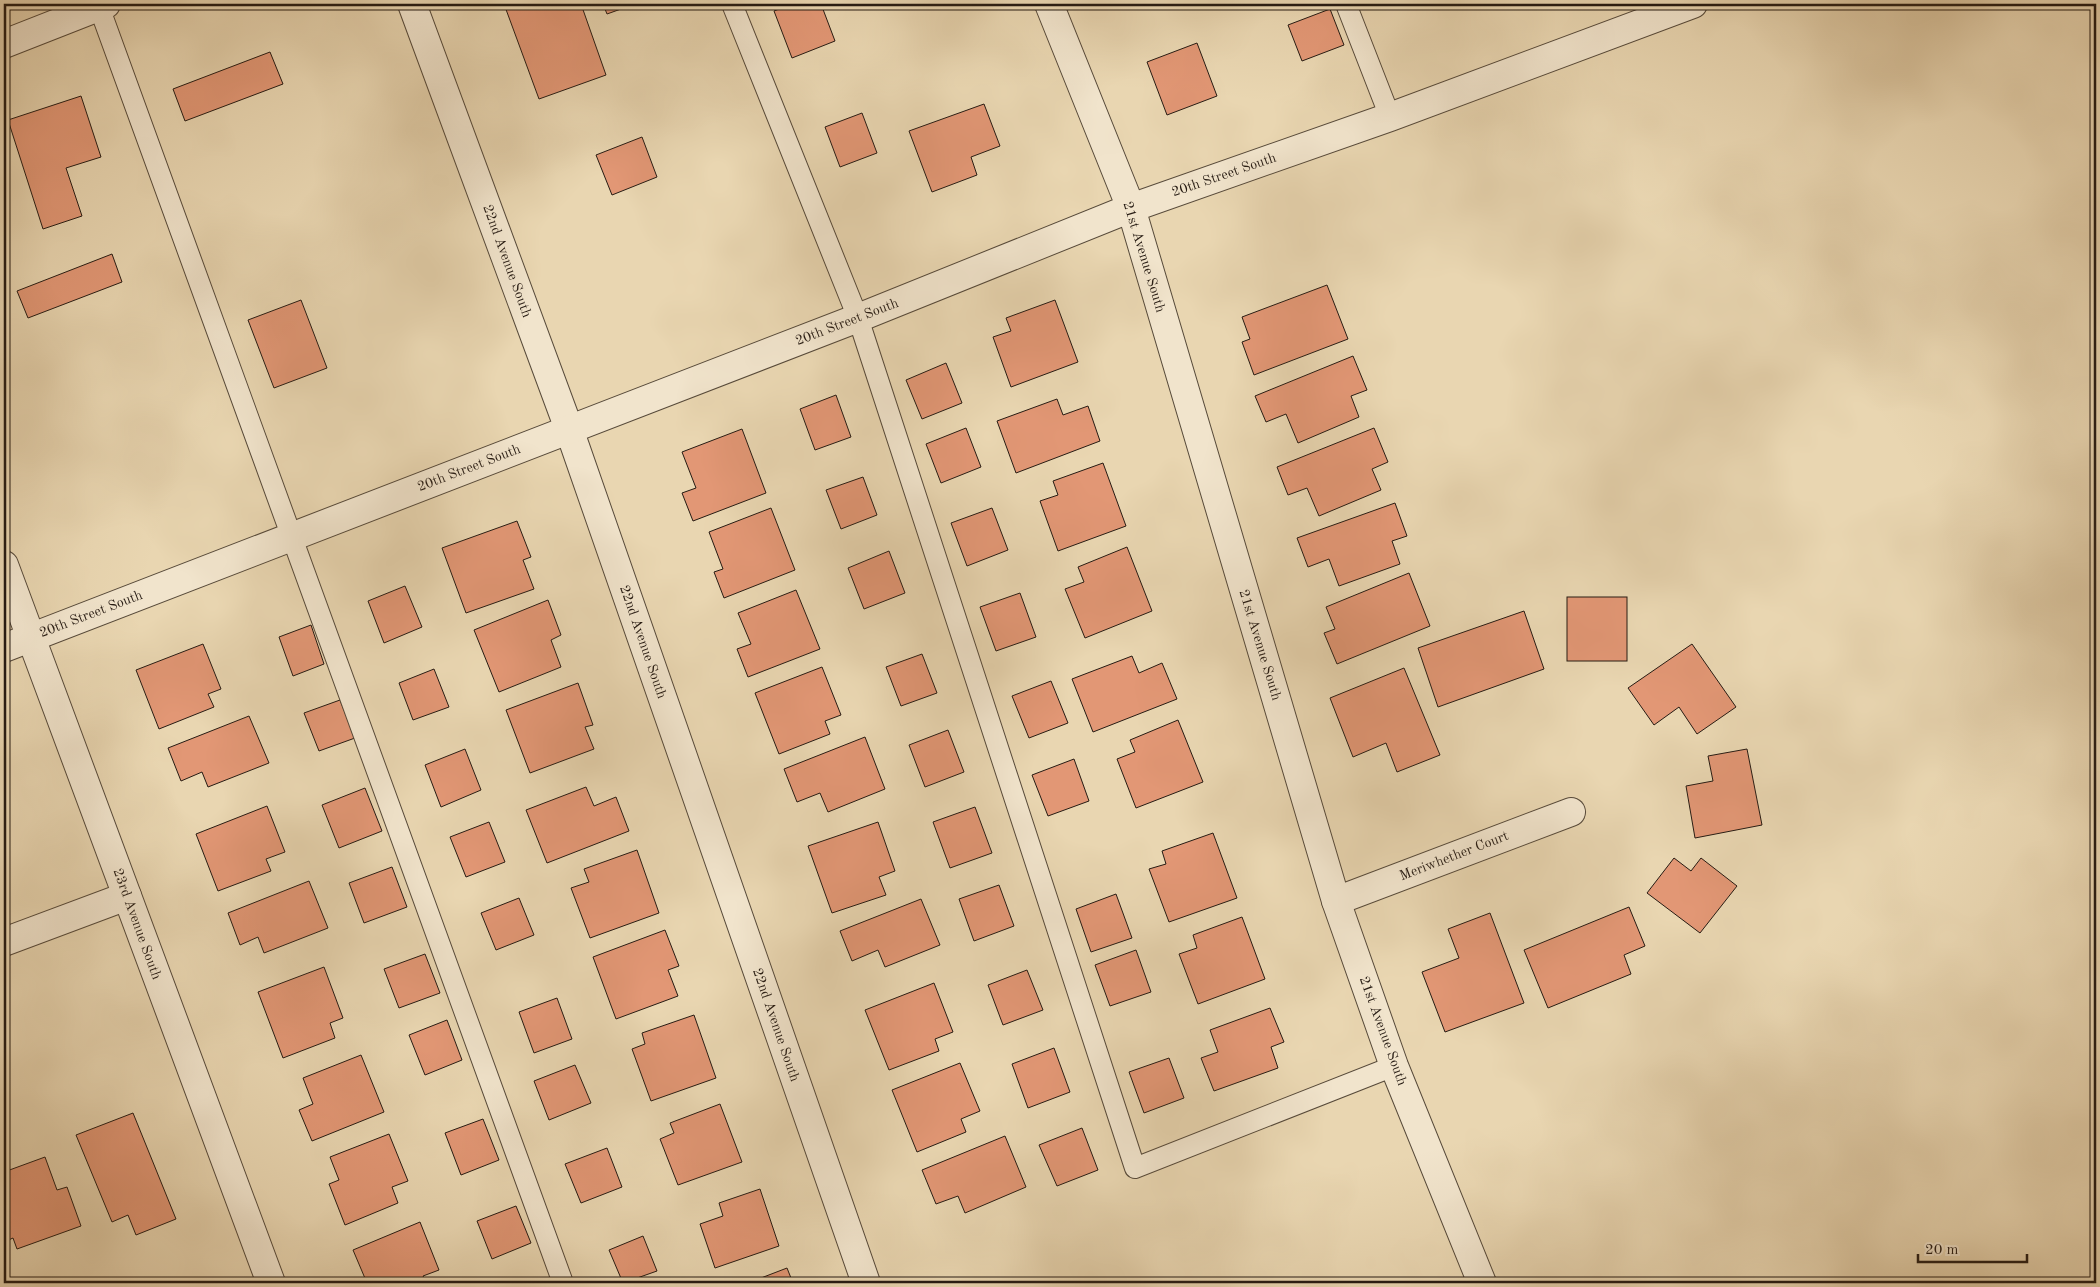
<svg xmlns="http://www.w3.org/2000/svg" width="2100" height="1287" font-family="'Old Standard TT',serif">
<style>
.building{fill:#e29775;stroke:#261b13}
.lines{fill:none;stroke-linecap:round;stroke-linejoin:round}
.lane-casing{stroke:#574a3a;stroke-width:22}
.street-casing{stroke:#574a3a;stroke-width:30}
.lane{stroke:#f1e4cc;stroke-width:20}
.street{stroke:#f1e4cc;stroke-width:28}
.labels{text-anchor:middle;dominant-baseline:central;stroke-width:5;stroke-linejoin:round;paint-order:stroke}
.street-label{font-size:14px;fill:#261b13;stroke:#f1e4cc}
</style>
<rect width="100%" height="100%" fill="#e9d6b1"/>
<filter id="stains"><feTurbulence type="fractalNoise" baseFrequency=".004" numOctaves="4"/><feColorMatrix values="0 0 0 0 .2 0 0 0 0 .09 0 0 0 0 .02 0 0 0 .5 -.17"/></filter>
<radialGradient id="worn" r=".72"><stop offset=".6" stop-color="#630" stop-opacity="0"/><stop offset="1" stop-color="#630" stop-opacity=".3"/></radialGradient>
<g class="building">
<path d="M504 4H581L606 75 539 99Z"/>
<path d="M603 4H635L607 14Z"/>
<path d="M792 4H821L835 41 792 58 774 11Z"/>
<path d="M1330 9 1344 45 1302 61 1288 25Z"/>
<path d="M1197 43 1217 96 1167 115 1147 62Z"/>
<path d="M270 52 283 84 185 121 173 89Z"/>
<path d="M81 96 101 157 66 168 82 216 43 229 8 120Z"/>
<path d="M984 104 1000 146 971 157 977 175 932 192 909 131Z"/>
<path d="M862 113 877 153 840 167 825 127Z"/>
<path d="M642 137 657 177 612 195 596 155Z"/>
<path d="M112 254 122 282 28 318 17 291Z"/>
<path d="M1327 285 1348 339 1254 375 1242 342 1250 339 1242 317Z"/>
<path d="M301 300 327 368 274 388 248 320Z"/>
<path d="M1055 300 1078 362 1011 387 993 337 1011 331 1006 318Z"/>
<path d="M1353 356 1367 390 1351 396 1359 417 1298 443 1286 414 1266 422 1255 396Z"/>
<path d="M946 363 962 403 922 419 906 380Z"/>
<path d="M836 395 851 437 815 450 800 409Z"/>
<path d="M1057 399 1063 415 1088 406 1100 441 1016 473 997 421Z"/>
<path d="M966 428 981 467 941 483 926 444Z"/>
<path d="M1374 428 1388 462 1372 469 1381 490 1319 516 1307 488 1288 495 1277 467Z"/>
<path d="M742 429 766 493 693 521 682 493 696 488 682 452Z"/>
<path d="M1103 463 1126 526 1058 551 1040 501 1058 495 1053 481Z"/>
<path d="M863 477 877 515 841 529 826 490Z"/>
<path d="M1395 503 1407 536 1392 541 1400 564 1339 586 1329 559 1308 567 1297 538Z"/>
<path d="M771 508 795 570 724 598 714 572 723 569 709 532Z"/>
<path d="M992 508 1008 550 967 566 951 523Z"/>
<path d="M517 521 531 557 523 560 534 589 466 613 442 548Z"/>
<path d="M1127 547 1152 611 1085 638 1065 589 1084 582 1078 567Z"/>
<path d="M889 551 905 593 864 609 848 568Z"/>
<path d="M1409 573 1430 626 1337 664 1324 633 1335 629 1326 607Z"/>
<path d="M405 586 422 627 384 643 368 601Z"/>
<path d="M796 590 820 649 748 677 737 649 751 644 738 613Z"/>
<path d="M1020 593 1036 637 996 651 980 607Z"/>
<rect x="1567" y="597" width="60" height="64"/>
<path d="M548 600 561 635 551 640 561 667 499 692 474 630Z"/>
<path d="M1524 611 1544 669 1438 707 1418 648Z"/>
<path d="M311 625 324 664 293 676 279 637Z"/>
<path d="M203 644 221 689 208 694 214 707 159 729 136 670Z"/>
<path d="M1692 644 1736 707 1697 734 1679 707 1654 725 1628 688Z"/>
<path d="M922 654 937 693 901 706 886 667Z"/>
<path d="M1132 656 1139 673 1162 663 1177 699 1093 732 1072 679Z"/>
<path d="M822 667 841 715 825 721 830 734 779 754 755 693Z"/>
<path d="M1404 668 1440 755 1397 772 1386 743 1353 757 1330 698Z"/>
<path d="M434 669 449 707 413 720 399 683Z"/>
<path d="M1051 681 1068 723 1029 738 1012 696Z"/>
<path d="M578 683 593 725 585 727 594 749 530 773 506 710Z"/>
<path d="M340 700 355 738 319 751 304 713Z"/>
<path d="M249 716 269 763 208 787 202 772 181 781 168 748Z"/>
<path d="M1178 720 1203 782 1136 808 1117 759 1135 752 1130 740Z"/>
<path d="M948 730 964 772 925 787 909 745Z"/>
<path d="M865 737 885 789 828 812 820 793 797 802 784 769Z"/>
<path d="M465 749 481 790 441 807 425 765Z"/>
<path d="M1747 749 1762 825 1695 838 1686 786 1713 781 1708 756Z"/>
<path d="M1074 759 1089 801 1048 816 1032 775Z"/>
<path d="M586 787 594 806 616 797 629 831 547 863 526 810Z"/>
<path d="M365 788 382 831 339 848 322 805Z"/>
<path d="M267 806 285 852 266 859 271 871 218 891 196 834Z"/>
<path d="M975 807 992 853 950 868 933 822Z"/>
<path d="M489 822 505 862 466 877 450 837Z"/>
<path d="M878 822 895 871 879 877 886 895 832 913 808 846Z"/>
<path d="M1213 833 1237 898 1169 922 1149 869 1166 864 1162 851Z"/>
<path d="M637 850 659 913 590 938 571 888 589 882 584 869Z"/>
<path d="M1674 858 1691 871 1701 858 1737 886 1700 933 1647 893Z"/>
<path d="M392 867 407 907 364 923 349 883Z"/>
<path d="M309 881 328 928 264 953 258 937 240 945 228 913Z"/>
<path d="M999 885 1014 926 974 941 959 899Z"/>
<path d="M1116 894 1132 938 1091 952 1076 909Z"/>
<path d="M519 898 534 935 496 950 481 913Z"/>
<path d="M921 899 940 945 885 967 878 950 852 961 840 931Z"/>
<path d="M1629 907 1645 946 1624 955 1631 974 1548 1008 1524 950Z"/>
<path d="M1490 913 1524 1003 1445 1032 1422 972 1459 958 1448 929Z"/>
<path d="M1242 917 1265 979 1198 1004 1179 954 1197 948 1193 935Z"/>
<path d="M665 930 679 966 668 970 678 996 616 1019 593 957Z"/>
<path d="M1136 950 1151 992 1110 1006 1095 965Z"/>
<path d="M425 954 440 993 399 1008 384 969Z"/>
<path d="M324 967 343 1018 330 1023 335 1038 283 1058 258 992Z"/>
<path d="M1027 970 1043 1010 1003 1025 988 985Z"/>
<path d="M934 983 953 1032 935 1039 939 1051 889 1070 865 1010Z"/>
<path d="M557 998 572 1039 534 1053 519 1012Z"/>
<path d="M1270 1008 1284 1042 1271 1047 1278 1068 1214 1091 1201 1058 1218 1052 1210 1030Z"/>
<path d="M694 1015 716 1078 651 1101 632 1049 645 1044 642 1033Z"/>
<path d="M447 1020 462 1060 425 1075 409 1035Z"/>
<path d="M1054 1048 1070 1092 1028 1108 1012 1064Z"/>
<path d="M361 1055 384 1112 312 1141 299 1110 313 1104 303 1078Z"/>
<path d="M1169 1058 1184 1098 1144 1113 1129 1072Z"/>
<path d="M960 1063 980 1111 961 1119 966 1132 917 1152 892 1090Z"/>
<path d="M575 1065 591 1103 549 1120 534 1081Z"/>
<path d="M720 1104 742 1162 678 1185 660 1139 674 1133 670 1123Z"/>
<path d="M133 1113 176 1219 136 1235 128 1215 112 1222 76 1135Z"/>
<path d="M483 1119 499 1160 461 1175 445 1133Z"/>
<path d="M1082 1128 1098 1170 1057 1186 1039 1145Z"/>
<path d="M389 1134 408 1181 392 1187 398 1203 345 1225 329 1184 339 1180 330 1157Z"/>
<path d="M1005 1136 1026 1187 965 1213 958 1196 936 1204 922 1170Z"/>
<path d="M607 1148 622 1187 581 1203 565 1164Z"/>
<path d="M45 1157 57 1190 67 1187 81 1226 17 1249 13 1238 4 1242V1172Z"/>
<path d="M760 1189 779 1246 715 1268 700 1224 723 1216 719 1203Z"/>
<path d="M516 1206 531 1243 492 1259 477 1221Z"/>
<path d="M420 1222 439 1270 423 1276 427 1283H367L353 1250Z"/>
<path d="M643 1236 657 1271 623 1283 609 1250Z"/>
<path d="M787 1268 793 1283H748Z"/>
</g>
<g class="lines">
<defs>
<g id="lane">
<path d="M98 4 563 1283"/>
<path d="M732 4 858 318 1135 1168 1394 1066"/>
<path d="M1346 4 1390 117"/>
</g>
<g id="street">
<path d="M412 4 569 429 866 1283"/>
<path d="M1049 4 1131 208 1336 901 1394 1066 1482 1283"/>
<path d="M4 44 106 4"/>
<path d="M4 565 271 1283"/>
<path d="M4 648 858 318 1131 208 1390 117 1693 4"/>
<path d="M1336 901 1571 812"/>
<path d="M4 942 127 896"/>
</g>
</defs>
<use href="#lane" class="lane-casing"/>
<use href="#street" class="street-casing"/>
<use href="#lane" class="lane"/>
<use href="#street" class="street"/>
</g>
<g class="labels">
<g class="street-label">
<text transform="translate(1224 175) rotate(-19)">20th Street South</text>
<text transform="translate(1144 257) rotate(73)">21st Avenue South</text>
<text transform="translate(507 261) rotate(70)">22nd Avenue South</text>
<text transform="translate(847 322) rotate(-21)">20th Street South</text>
<text transform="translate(469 468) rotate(-21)">20th Street South</text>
<text transform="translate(91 614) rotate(-21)">20th Street South</text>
<text transform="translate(643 642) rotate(71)">22nd Avenue South</text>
<text transform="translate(1260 645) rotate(73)">21st Avenue South</text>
<text transform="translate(1454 856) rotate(-21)">Meriwhether Court</text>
<text transform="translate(137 924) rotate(70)">23rd Avenue South</text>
<text transform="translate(776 1025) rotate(71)">22nd Avenue South</text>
<text transform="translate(1383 1031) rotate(70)">21st Avenue South</text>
</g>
</g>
<rect width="2100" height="1287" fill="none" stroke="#e9d6b1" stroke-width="20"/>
<rect x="5" y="5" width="2090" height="1277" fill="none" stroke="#261b13" stroke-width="2.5"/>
<rect x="10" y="10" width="2080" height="1267" fill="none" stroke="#261b13"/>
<path d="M1918 1254v8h109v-8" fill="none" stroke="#261b13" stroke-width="2.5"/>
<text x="1925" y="1254" font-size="15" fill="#261b13" stroke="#f1e4cc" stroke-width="4" paint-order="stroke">20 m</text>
<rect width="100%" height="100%" filter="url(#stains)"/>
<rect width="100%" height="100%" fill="url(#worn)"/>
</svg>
